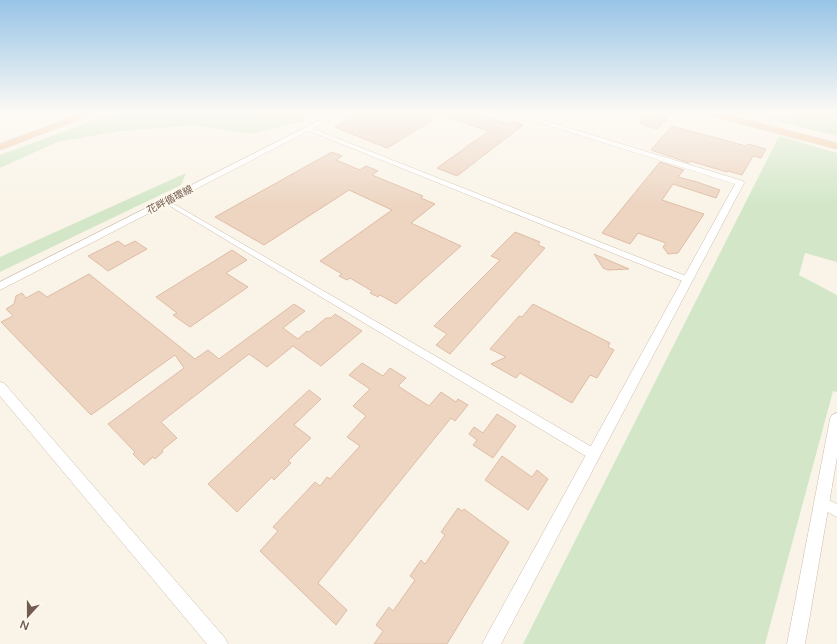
<svg xmlns="http://www.w3.org/2000/svg" width="837" height="644" font-family="'Varela Round','Noto Sans JP',sans-serif">
<style>
.green{fill:#d3e7c8}
.building{fill:#edd5c2;stroke:#dfbca4}
.lines{fill:none;stroke-linecap:round;stroke-linejoin:round}
.minor-casing{stroke:#ccbcaf;stroke-width:1}
.tertiary-casing{stroke:#ccbcaf;stroke-width:1}
.trunk-casing{stroke:#d8d1cd;stroke-width:1}
.minor{fill:#fff;fill-rule:evenodd}
.tertiary{fill:#fff;fill-rule:evenodd}
.trunk{fill:#f1caa6;fill-rule:evenodd}
.labels{text-anchor:middle;dominant-baseline:central;stroke-width:4;stroke-linejoin:round;paint-order:stroke}
.far-street-label{font-size:10px;fill:#725c4e;stroke:#fdf8ee}
</style>
<rect width="100%" height="100%" fill="#faf4e8"/>
<g class="green">
<path d="M114 113H320L301 122 251 134 196 125 120 131 57 142 0 168V155Z"/>
<path d="M766 113 791 117 793 113H837V136L764 118Z"/>
<path d="M779 136 837 153V262L805 253 799 275 837 295V392L833 391 765 644H523Z"/>
<path d="M186 173 181 185 0 272V257Z"/>
</g>
<g class="building">
<path d="M361 113H473L508 124 512 121 523 125 457 176 437 168 489 131 441 115 387 148 335 127Z"/>
<path d="M649 113H650L667 118 657 129 639 123Z"/>
<path d="M672 126 746 146 748 144 766 149 761 158 753 156 742 175 728 171 727 172 690 161 689 163 651 150Z"/>
<path d="M332 152 342 156 336 160 360 170 366 166 378 171 372 175 423 196 421 198 435 204 411 223 461 246 396 304 380 295 378 297 370 293 372 291 350 278 347 280 339 276 342 274 320 261 392 210 349 190 264 245 215 217Z"/>
<path d="M660 162 684 170 678 177 697 182 720 190 716 198 673 184 662 200 704 214 678 253 668 254 663 247 666 243 638 233 630 244 602 233Z"/>
<path d="M515 232 540 242 538 245 545 248 450 354 436 345 447 334 434 326 500 260 491 256Z"/>
<path d="M118 241 125 246 135 241 147 249 108 271 88 256Z"/>
<path d="M232 250 247 260 226 273 248 287 190 327 173 315 177 313 156 297Z"/>
<path d="M594 254 629 269 608 270 603 268Z"/>
<path d="M89 274 195 359 208 350 219 359 294 304 305 311 283 328 298 339 307 331 309 332 326 318H331L335 314 362 331 321 366 293 346 267 367 249 354 161 422 177 438 162 450 163 452 155 459 153 457 144 465 133 454 135 452 108 424 184 368 175 355 91 415 1 322 13 316 6 309 14 304 16 296 22 293 26 298 39 291 47 297Z"/>
<path d="M533 304 610 343 608 347 614 350 597 378 590 375 572 403 520 373 516 378 491 364 506 357 490 349 519 316 522 317Z"/>
<path d="M362 363 383 376 390 368 406 378 398 386 429 406 441 392 456 402 458 399 468 405 455 421 451 418 318 583 347 610 336 625 260 551 278 531 273 527 315 482 320 486 327 477 330 479 360 446 347 437 366 416 353 406 370 389 349 375Z"/>
<path d="M309 390 321 399 294 425 311 438 288 461 291 463 274 480 272 477 237 512 208 484Z"/>
<path d="M497 414 516 426 493 458 473 445 477 440 469 434 474 427 483 433Z"/>
<path d="M502 456 532 477 537 470 548 479 528 510 485 480Z"/>
<path d="M458 508 462 511 464 509 509 542 447 644H374L383 631 376 625 389 607 393 611 415 580 410 576 421 560 425 564 445 535 441 532Z"/>
</g>
<g class="lines">
<defs>
<g id="minor">
<path d="M16 113H24L0 123V119Z"/>
<path d="M307 128H311L691 278 692 280 688 283 685 282 307 130Z"/>
<path d="M167 200 597 450 599 454 597 458 593 459 589 458 165 203 164 202Z"/>
<path d="M822 497 837 504V517L818 507 816 503 818 499Z"/>
</g>
<g id="tertiary">
<path d="M334 113H343L0 290V282Z"/>
<path d="M509 113H520L743 181 744 183 501 644H482L735 184Z"/>
<path d="M0 382 4 383 225 638 228 644H207L0 396Z"/>
<path d="M837 413V457L805 644H787L830 419 832 415Z"/>
</g>
<g id="trunk">
<path d="M84 113H97L0 150V144Z"/>
<path d="M705 113H721L837 143V149L706 115Z"/>
</g>
</defs>
<use href="#minor" class="minor-casing"/>
<use href="#tertiary" class="tertiary-casing"/>
<use href="#trunk" class="trunk-casing"/>
<use href="#minor" class="minor"/>
<use href="#tertiary" class="tertiary"/>
<use href="#trunk" class="trunk"/>
</g>
<linearGradient id="sky" x2="0" y2="1"><stop stop-color="#97c4e6"/><stop offset="0.55" stop-color="#fdfaf5"/><stop offset="1" stop-color="#fdfaf5" stop-opacity="0"/></linearGradient>
<rect width="837" height="204" fill="url(#sky)"/>
<g class="labels">
<g class="far-street-label">
<text transform="translate(170 200) rotate(-27)">花畔循環線</text>
</g>
</g>
<g transform="translate(28 616) rotate(201)" stroke="#fdf8ee" stroke-width="3" paint-order="stroke">
<path d="M0-3L7 15L0 10L-7 15Z" fill="#725c4e"/>
<text y="-6" font-size="11" font-weight="bold" text-anchor="middle" fill="#725c4e">N</text>
</g>
</svg>
